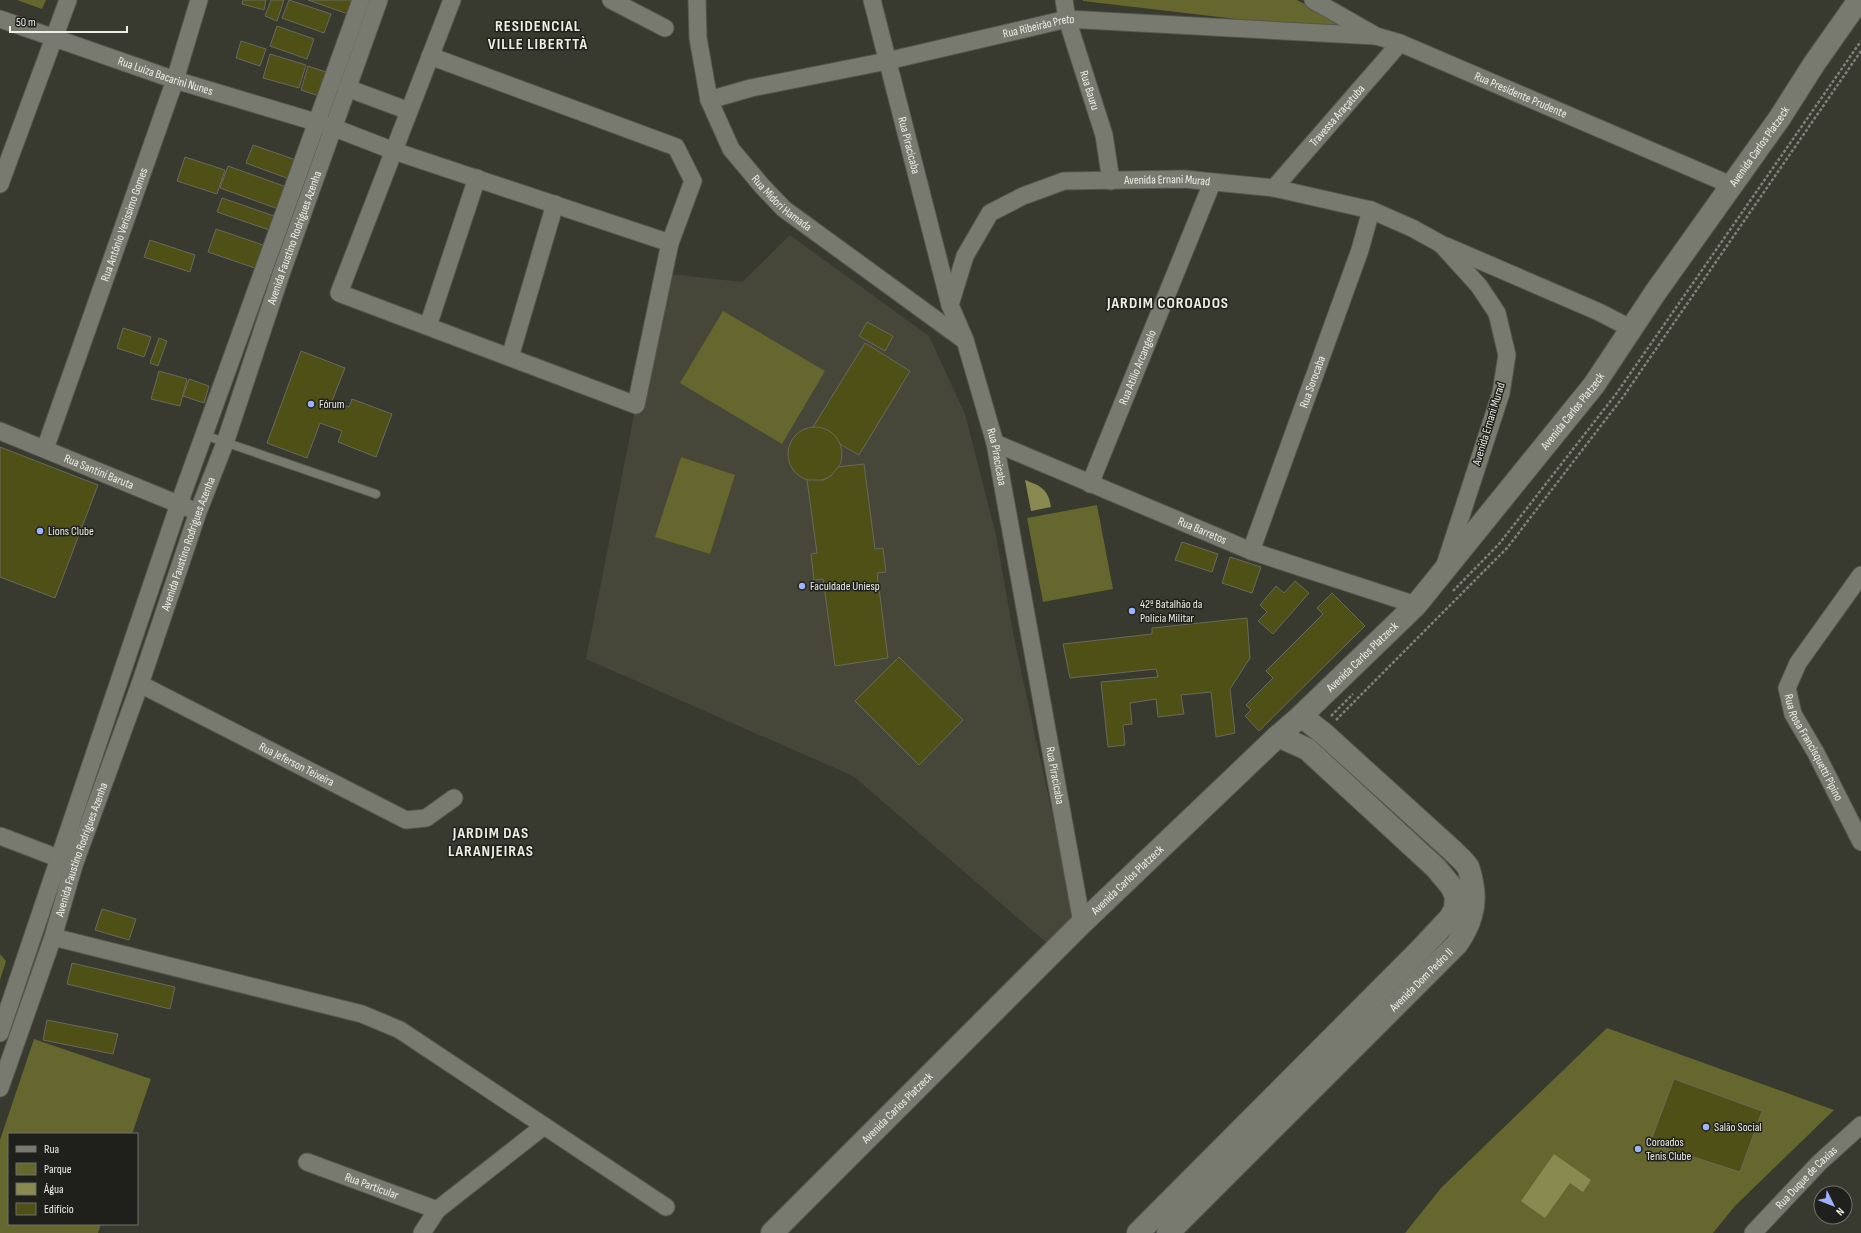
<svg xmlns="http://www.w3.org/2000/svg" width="1861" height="1233" font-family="'Sofia Sans Condensed',sans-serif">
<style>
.built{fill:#464738}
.green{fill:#65672e}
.water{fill:#888a50}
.building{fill:#4f5015;stroke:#68695e}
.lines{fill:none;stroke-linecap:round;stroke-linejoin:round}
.lane-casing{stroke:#55564d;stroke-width:10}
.street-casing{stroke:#55564d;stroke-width:19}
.secondary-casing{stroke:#55564d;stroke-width:24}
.path{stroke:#808179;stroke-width:2.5;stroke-dasharray:3 2;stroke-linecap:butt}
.lane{stroke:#797a6f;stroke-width:8}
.street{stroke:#797a6f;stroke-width:17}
.secondary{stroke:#797a6f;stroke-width:22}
.poi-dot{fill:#9eb3fd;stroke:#1f1f1b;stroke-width:1.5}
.labels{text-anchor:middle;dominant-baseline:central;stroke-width:3;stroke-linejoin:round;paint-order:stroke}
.street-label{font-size:12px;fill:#eeeee8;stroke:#1f1f1b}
.poi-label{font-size:12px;fill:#eeeee8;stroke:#1f1f1b;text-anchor:start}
.district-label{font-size:16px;font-weight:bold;letter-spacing:1px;fill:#eeeee8;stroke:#1f1f1b}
</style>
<rect width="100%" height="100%" fill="#38392f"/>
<path class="built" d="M790 235 929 336 965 414 996 535 1014 638 1076 923 1048 944 853 776 586 659 662 273 742 282Z"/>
<g class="green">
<path d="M17 0H46L42 9Z"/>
<path d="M1083 0H1297L1362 34 1083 1Z"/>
<path d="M723 311 825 371 782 444 680 383Z"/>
<path d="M681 457 735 475 710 554 655 537Z"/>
<path d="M1097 505 1113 589 1043 602 1027 518Z"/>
<path d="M0 954 6 961 0 980Z"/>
<path d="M1607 1028 1834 1110 1735 1206 1713 1233H1405L1441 1188Z"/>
<path d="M34 1039 151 1079 132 1134H9V1224H101L98 1233H0V1140Z"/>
</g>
<g class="water">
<path d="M1025 480C1041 486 1048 489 1051 507L1031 511Z"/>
<path d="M1554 1154 1591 1180 1583 1192 1570 1183 1545 1218 1521 1201Z"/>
</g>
<g class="building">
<path d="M243 0H266L264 10 242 4Z"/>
<path d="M271 0H284L277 21 265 16Z"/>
<path d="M289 0 331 14 324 33 282 18Z"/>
<path d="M308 0H353L348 14Z"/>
<path d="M277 26 314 39 307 59 270 46Z"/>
<path d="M241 41 266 49 260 66 236 58Z"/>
<path d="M270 54 306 65 299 88 263 78Z"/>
<path d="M308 66 332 74 325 98 301 90Z"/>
<path d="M253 145 299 161 292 180 246 163Z"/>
<path d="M185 157 225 170 217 194 177 181Z"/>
<path d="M228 166 292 189 284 211 220 188Z"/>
<path d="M222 198 280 218 275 232 217 212Z"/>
<path d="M216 229 263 245 255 268 208 252Z"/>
<path d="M150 240 195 255 190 272 144 257Z"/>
<path d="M867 322 893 336 885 351 859 336Z"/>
<path d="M123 328 151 337 144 357 117 348Z"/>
<path d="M159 338 167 341 158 366 150 363Z"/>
<path d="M865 343 910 371 859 455 840 444 833 434 825 429 813 427Z"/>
<path d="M301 351 345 368 332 401 349 407 352 399 392 414 376 457 338 442 342 431 320 423 307 458 267 443Z"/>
<path d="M159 371 187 379 180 406 151 399Z"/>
<path d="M189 379 209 386 204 403 183 396Z"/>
<circle cx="815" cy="454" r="27"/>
<path d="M0 447 98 485 55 598 0 577Z"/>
<path d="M864 464 875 549 883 548 886 572 877 573 888 658 835 666 823 579 814 580 811 554 817 553 807 480H823L831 476 838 467Z"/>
<path d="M1182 542 1218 554 1212 572 1175 560Z"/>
<path d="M1230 557 1261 567 1252 593 1222 583Z"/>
<path d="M1295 581 1309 593 1273 634 1258 621 1267 612 1260 605 1276 586 1284 593Z"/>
<path d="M1332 593 1365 626 1259 731 1245 716 1251 710 1246 705 1273 678 1266 671 1323 614 1317 608Z"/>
<path d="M1247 618 1250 658 1230 689 1235 733 1216 737 1211 692 1181 695 1184 714 1158 717 1156 699 1130 703 1132 724 1123 725 1125 745 1108 747 1101 682 1158 677 1156 669 1070 678 1063 644 1152 634V628Z"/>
<path d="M899 657 963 720 919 765 855 701Z"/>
<path d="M102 909 136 919 129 940 95 930Z"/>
<path d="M72 963 175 987 170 1009 67 984Z"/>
<path d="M47 1020 118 1034 113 1054 43 1040Z"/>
<path d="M1674 1079 1762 1111 1740 1172 1650 1143Z"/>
</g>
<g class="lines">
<defs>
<path id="lane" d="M204 435 376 494"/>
<g id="street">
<path d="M452 0 339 293 636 405 670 243"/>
<path d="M611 0 665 28"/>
<path id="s1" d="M697 0 698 38 709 100 731 149 762 186 784 209 964 340"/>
<path id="s2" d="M872 0 950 305 965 340 995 443 1082 923"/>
<path id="s3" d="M1064 0 1067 19 1104 135 1111 181"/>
<path id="s4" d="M1313 0 1376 36 1400 43 1731 185"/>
<path id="s5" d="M0 19 175 80 332 127 394 151 670 243 693 181 676 147 430 56"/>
<path d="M347 88 409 111"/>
<path id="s6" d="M709 100 751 88 887 61 1067 19 1376 36"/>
<path d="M0 184 68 0"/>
<path id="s7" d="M1274 188 1400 43"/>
<path d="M1446 246 1599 312 1630 328"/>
<path id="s8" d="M950 305 965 256 990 213 1023 196 1064 181 1184 179 1274 188 1371 210 1412 228 1441 244 1479 286 1497 313 1507 355 1501 393 1445 565"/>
<path d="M428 326 477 178"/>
<path d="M510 357 555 204"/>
<path id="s9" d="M0 431 188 508"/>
<path id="s10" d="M995 443 1251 551 1416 605"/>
<path id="s11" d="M45 449 175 80 199 0"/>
<path id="s12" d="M1090 484 1212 183"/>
<path id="s13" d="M1251 551 1360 250 1371 210"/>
<path id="s14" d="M1861 575 1798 663 1787 688 1793 714 1816 753 1861 842"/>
<path id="s15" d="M140 684 406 820 426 818 454 798"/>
<path d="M0 836 71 863"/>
<path d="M53 937 362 1014 400 1030 666 1207"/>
<path d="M0 1033 179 504 361 0"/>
<path id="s16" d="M0 1088 53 937 74 865 140 684 198 512 225 443 281 274 379 0"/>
<path id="s17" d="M307 1162 437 1210 422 1233"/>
<path d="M437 1210 544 1126"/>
<path id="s18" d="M1753 1233 1819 1163 1861 1125"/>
</g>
<g id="secondary">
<path id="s19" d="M772 1233 1082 923 1278 736 1301 716 1416 605 1594 385 1655 293 1779 119 1814 64 1859 0"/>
<path d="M1138 1233 1420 950 1450 918 1455 909 1456 896 1451 886 1436 868 1307 749 1278 736"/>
<path id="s20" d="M1168 1233 1457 944C1470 925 1477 906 1472 882 1471 877 1470 872 1468 867 1464 861 1458 856 1453 851L1323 733 1301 716"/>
</g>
</defs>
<use href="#lane" class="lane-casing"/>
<use href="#street" class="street-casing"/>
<use href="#secondary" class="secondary-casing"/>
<g class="path">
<path d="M1453 591 1499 544 1616 394 1861 41"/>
<path d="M1331 716 1353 694"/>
<path d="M1336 720 1507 548 1623 397 1861 51"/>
</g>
<use href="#lane" class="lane"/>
<use href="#street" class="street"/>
<use href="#secondary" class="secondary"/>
</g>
<g class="poi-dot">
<circle cx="311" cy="404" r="4"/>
<circle cx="40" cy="531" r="4"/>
<circle cx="802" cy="586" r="4"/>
<circle cx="1132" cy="611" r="4"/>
<circle cx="1706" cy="1127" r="4"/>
<circle cx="1638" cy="1149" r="4"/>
</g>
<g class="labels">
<g class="street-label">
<text stroke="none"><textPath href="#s6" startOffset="338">Rua Ribeirão Preto</textPath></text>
<text stroke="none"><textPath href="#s5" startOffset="175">Rua Luiza Bacarini Nunes</textPath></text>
<text stroke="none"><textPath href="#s3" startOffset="94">Rua Bauru</textPath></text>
<text stroke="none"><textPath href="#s4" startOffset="229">Rua Presidente Prudente</textPath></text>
<text stroke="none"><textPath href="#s7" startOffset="96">Travessa Araçatuba</textPath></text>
<text stroke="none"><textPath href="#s2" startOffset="150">Rua Piracicaba</textPath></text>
<text stroke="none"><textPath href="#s19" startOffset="1473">Avenida Carlos Platzeck</textPath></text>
<text stroke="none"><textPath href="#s8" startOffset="285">Avenida Ernani Murad</textPath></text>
<text stroke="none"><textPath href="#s1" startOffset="229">Rua Midori Hamada</textPath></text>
<text stroke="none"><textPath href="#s11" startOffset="238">Rua Antônio Verissimo Gomes</textPath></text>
<text stroke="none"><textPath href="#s16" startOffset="900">Avenida Faustino Rodrigues Azenha</textPath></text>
<text stroke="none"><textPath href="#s12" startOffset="126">Rua Atilio Arcangelo</textPath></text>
<text stroke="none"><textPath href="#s13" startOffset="180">Rua Sorocaba</textPath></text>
<text stroke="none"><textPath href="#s19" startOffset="1149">Avenida Carlos Platzeck</textPath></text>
<text transform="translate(1489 424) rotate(-73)">Avenida Ernani Murad</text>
<text stroke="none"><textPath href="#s2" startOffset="474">Rua Piracicaba</textPath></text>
<text stroke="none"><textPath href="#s9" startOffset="107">Rua Santini Baruta</textPath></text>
<text stroke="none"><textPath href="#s10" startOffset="225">Rua Barretos</textPath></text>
<text stroke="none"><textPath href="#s16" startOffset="576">Avenida Faustino Rodrigues Azenha</textPath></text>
<text stroke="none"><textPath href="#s19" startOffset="825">Avenida Carlos Platzeck</textPath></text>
<text stroke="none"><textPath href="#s14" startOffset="201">Rua Rosa Francisquetti Pipino</textPath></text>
<text stroke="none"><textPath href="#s15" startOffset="176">Rua Jeferson Teixeira</textPath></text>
<text stroke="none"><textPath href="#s2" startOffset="798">Rua Piracicaba</textPath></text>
<text stroke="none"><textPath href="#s16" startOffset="252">Avenida Faustino Rodrigues Azenha</textPath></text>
<text stroke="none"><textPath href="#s19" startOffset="501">Avenida Carlos Platzeck</textPath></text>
<text stroke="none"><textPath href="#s20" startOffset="358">Avenida Dom Pedro II</textPath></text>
<text stroke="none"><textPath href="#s19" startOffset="177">Avenida Carlos Platzeck</textPath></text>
<text stroke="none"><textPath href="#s18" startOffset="77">Rua Duque de Caxias</textPath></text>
<text stroke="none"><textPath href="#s17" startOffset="69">Rua Particular</textPath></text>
</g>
<g class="poi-label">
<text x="319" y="404">Fórum</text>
<text x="48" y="531">Lions Clube</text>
<text x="810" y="586">Faculdade Uniesp</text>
<text x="1140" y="604">42º Batalhão da<tspan x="1140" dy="14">Policia Militar</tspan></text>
<text x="1714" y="1127">Salão Social</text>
<text x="1646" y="1142">Coroados<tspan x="1646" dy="14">Tenis Clube</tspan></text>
</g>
<g class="district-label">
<text x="538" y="26">RESIDENCIAL<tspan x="538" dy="18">VILLE LIBERTTÀ</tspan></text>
<text x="1168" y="303">JARDIM COROADOS</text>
<text x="491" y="833">JARDIM DAS<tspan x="491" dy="18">LARANJEIRAS</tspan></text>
</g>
</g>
<rect x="8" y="1133" width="130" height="92" fill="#1f1f1b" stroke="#72726d"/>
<rect x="16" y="1146" width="20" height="6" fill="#797a6f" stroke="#72726d"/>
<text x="44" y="1153" font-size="12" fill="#eeeee8">Rua</text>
<rect x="16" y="1163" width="20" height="12" fill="#65672e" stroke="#72726d"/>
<text x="44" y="1173" font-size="12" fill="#eeeee8">Parque</text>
<rect x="16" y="1183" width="20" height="12" fill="#888a50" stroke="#72726d"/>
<text x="44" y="1193" font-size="12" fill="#eeeee8">Água</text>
<rect x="16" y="1203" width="20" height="12" fill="#4f5015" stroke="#72726d"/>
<text x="44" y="1213" font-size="12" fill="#eeeee8">Edifício</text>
<g transform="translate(1833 1205) rotate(133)"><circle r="19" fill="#1f1f1b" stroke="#72726d"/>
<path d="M0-3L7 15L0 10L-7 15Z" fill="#9eb3fd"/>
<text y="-6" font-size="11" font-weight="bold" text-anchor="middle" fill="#eeeee8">N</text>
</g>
<path d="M10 26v6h117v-6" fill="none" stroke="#eeeee8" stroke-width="2"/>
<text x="16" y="26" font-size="12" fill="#eeeee8" stroke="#1f1f1b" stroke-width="3" paint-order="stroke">50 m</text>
</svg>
